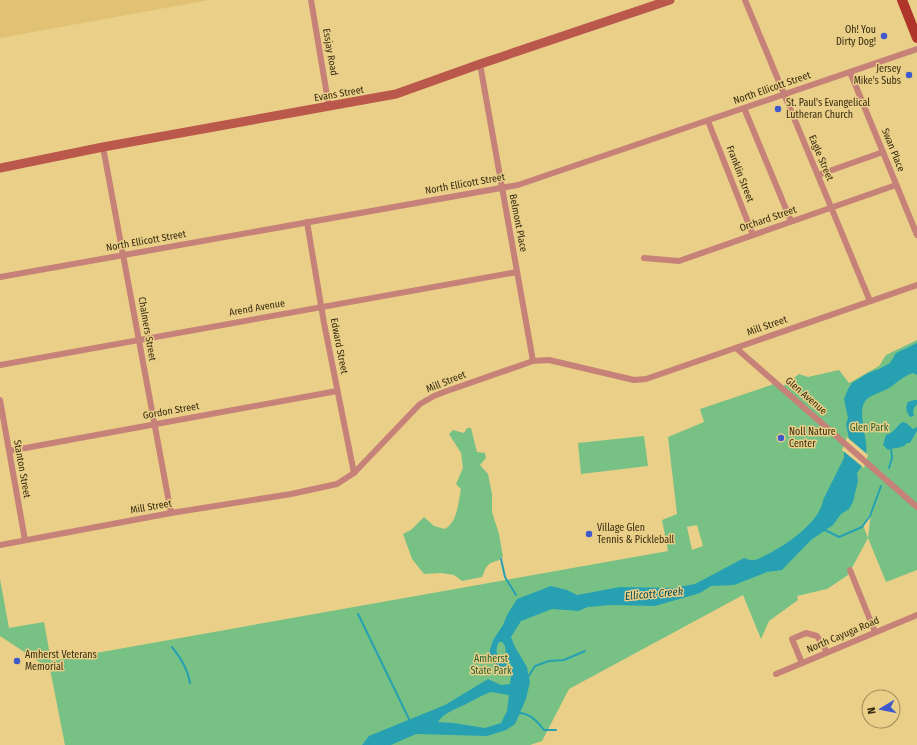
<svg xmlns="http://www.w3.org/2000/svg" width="917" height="745" font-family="'Fira Sans Condensed',sans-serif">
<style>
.built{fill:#e1c274}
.green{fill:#78c185;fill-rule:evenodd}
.water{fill:#27a1b2;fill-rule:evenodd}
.pier{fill:#eacf89}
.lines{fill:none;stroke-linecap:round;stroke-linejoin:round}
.stream{stroke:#27a1b2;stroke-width:2}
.street{stroke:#c68278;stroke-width:6}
.secondary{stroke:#ba584c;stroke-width:9}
.primary{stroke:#af3429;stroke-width:10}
.poi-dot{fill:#3d59cb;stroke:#eacf89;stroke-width:1.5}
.labels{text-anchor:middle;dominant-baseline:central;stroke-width:3;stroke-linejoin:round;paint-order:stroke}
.poi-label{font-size:10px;fill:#362b0e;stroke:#eacf89;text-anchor:start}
.street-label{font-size:10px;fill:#362b0e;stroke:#eacf89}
.park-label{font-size:10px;fill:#246033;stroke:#eacf89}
.water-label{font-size:11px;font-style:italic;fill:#044b54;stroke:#eacf89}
</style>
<rect width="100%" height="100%" fill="#eacf89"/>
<path class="built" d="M0 0H209L0 38Z"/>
<g class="green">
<path d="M917 340V570L886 582 868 538 848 575 827 589 797 596 798 600 769 621 761 639 743 595 569 689 542 741 530 745H65L50 669 0 636V579L9 628 44 622 51 661 668 551 662 520 677 514 668 437 704 422 700 409 774 384 781 388 799 374 808 377 839 370 849 383 879 366 886 355ZM871 512 868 538 863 525ZM697 525 703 546 692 550 687 527Z"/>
<path d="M467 428H471L477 452 485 453 486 458 480 465 488 474 492 494V512L499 534 503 557C496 563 496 560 491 563 486 565 484 573 482 577L462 581 454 575 441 573 424 574 412 559 403 534 411 530 424 517 434 526 445 529C458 521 458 503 461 489L456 484 463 468 461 453 449 434 453 430 464 433Z"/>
<path d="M644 436 648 466 581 474 578 443Z"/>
</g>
<g class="water">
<path d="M917 343V375L913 373C903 376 897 383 889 388 882 392 873 394 867 399 855 410 869 440 866 454 865 461 862 467 857 473L858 481 853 502 849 509 841 514 833 525 811 540 782 570 767 572 734 585 711 586 700 593 655 606 611 605 588 607 578 611 552 609 521 621 511 637 515 647 527 667 530 682 526 699 515 724 506 730 487 736 416 734 391 745H362L369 736 445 705 488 679 501 685 510 684 511 676 494 663 489 653 493 640 503 625 507 615 517 599 551 586 567 590 577 595 620 587 674 588 695 584 744 558C747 559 751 561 754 560 756 560 760 558 762 557 782 548 820 523 823 500L844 458V452L849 439 846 424 848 418 845 404 844 399 848 389 852 383 868 373 879 369 890 363 896 353ZM499 642H502L505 646 506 656 512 667C501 662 492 655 499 642ZM491 692 509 695 507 711 501 723 485 728 453 723 438 722C444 712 457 709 468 703 476 699 482 695 491 692Z"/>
<path d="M914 400H917V404L913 410 914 416 910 417C906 411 905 408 908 402Z"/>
<path d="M902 422 906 423 913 429 917 427V431L910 443H907C903 449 894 447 888 450L883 445 886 435C894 433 896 427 902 422Z"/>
</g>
<path class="pier" d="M847 437 868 455 864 468 842 450Z"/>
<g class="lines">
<g class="stream">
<path d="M889 468 892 458 891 448"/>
<path d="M825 530 839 537 862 527 870 516 881 486"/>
<path d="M501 559 505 577 516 595"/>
<path d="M358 614 410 721"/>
<path d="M172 647C181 658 188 669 190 683"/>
<path d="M528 677 535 666 549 661 564 660 585 651"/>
<path d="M518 713C530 713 537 721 544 730H556"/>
</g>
<g class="street">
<path d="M311 0 329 107"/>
<path d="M745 0 870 301"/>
<path d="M480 64 533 361"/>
<path d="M850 72 917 235"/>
<path d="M744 108 791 221"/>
<path d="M708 121 753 235"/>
<path d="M103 147 171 513"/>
<path d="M818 175 883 152"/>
<path d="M307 222 324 323 354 473"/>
<path d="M644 258 679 261 896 185"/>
<path d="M0 277 518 185 917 49"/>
<path d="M736 348 917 507"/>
<path d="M0 365 517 272"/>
<path d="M0 400 25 540"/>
<path d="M9 451 337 391"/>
<path d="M0 545 171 513 291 494 337 484 354 473 420 404 434 396 444 392 533 361 549 360 634 380 646 379 917 285"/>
<path d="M850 570 875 632"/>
<path d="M802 663 792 639 806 633 817 636 827 652"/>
<path d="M776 674 917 615"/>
</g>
<path class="secondary" d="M0 168 103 147 396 94 480 64 670 0"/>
<path class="primary" d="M902 0 917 38"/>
</g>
<g class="poi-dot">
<circle cx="884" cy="36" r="4"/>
<circle cx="909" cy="75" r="4"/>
<circle cx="778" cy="109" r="4"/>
<circle cx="781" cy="438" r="4"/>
<circle cx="589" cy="534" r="4"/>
<circle cx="17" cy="661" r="4"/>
</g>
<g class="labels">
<g class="poi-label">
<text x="876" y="30" text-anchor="end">Oh! You<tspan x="876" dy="12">Dirty Dog!</tspan></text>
<text x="901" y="69" text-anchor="end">Jersey<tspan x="901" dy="12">Mike's Subs</tspan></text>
<text x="786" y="103">St. Paul's Evangelical<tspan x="786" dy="12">Lutheran Church</tspan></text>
<text x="789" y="432">Noll Nature<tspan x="789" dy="12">Center</tspan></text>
<text x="597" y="528">Village Glen<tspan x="597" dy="12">Tennis &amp; Pickleball</tspan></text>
<text x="25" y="655">Amherst Veterans<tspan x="25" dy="12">Memorial</tspan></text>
</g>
<g class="street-label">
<text transform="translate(330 52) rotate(80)">Essjay Road</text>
<text transform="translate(772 88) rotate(-19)">North Ellicott Street</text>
<text transform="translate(339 94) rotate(-10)">Evans Street</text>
<text transform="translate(893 150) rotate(68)">Swan Place</text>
<text transform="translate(821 158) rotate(67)">Eagle Street</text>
<text transform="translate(740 174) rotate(69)">Franklin Street</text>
<text transform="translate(465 184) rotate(-10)">North Ellicott Street</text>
<text transform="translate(768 219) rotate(-19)">Orchard Street</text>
<text transform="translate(518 223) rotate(79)">Belmont Place</text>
<text transform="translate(146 241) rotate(-10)">North Ellicott Street</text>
<text transform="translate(257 308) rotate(-10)">Arend Avenue</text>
<text transform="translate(767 326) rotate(-19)">Mill Street</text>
<text transform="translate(147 329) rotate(80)">Chalmers Street</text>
<text transform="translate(339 346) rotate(79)">Edward Street</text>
<text transform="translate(446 382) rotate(-22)">Mill Street</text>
<text transform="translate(806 396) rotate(41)">Glen Avenue</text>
<text transform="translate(171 411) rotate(-10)">Gordon Street</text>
<text transform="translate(22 469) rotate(80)">Stanton Street</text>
<text transform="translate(151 507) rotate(-10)">Mill Street</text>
<text transform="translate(843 635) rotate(-23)">North Cayuga Road</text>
</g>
<g class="park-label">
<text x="869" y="428">Glen Park</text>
<text x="491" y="659">Amherst<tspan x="491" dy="12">State Park</tspan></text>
</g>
<g class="water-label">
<text transform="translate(654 594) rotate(-5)">Ellicott Creek</text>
</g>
</g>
<g transform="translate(881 709) rotate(260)"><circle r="19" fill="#eacf89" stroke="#a28d58"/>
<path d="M0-3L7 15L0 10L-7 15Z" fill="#3d59cb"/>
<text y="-6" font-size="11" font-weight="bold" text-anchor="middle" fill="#362b0e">N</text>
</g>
</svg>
